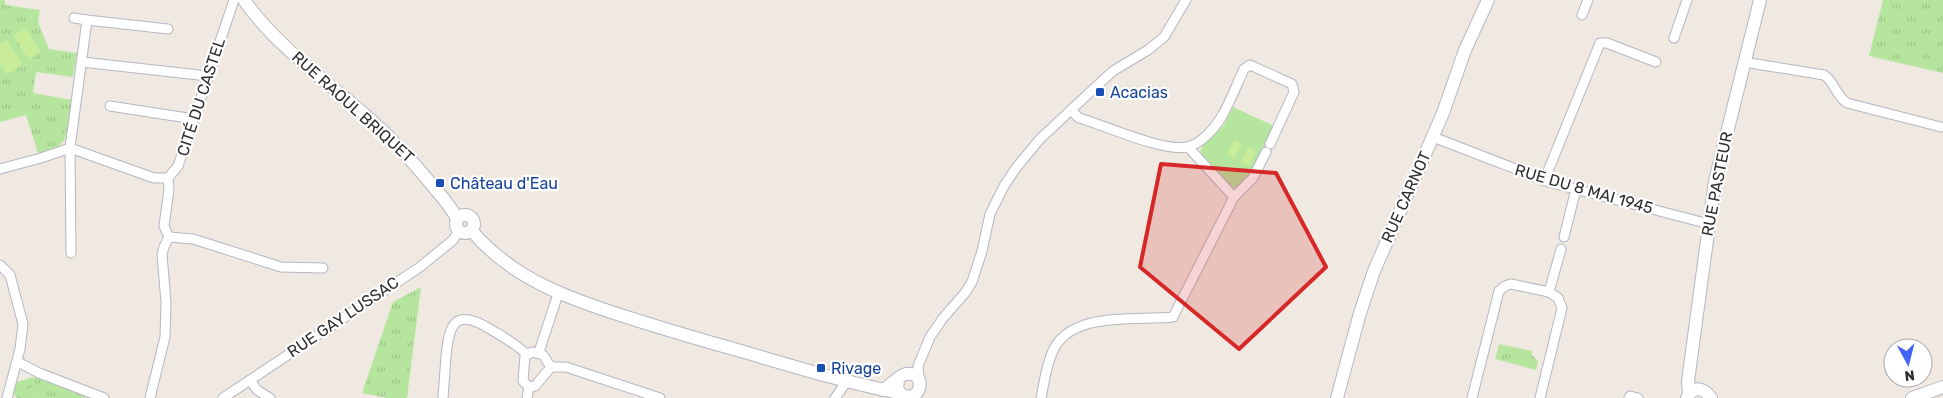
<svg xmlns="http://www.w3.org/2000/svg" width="1943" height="398" font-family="Rubik,sans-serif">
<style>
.grass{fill:url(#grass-tufts)}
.forest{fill:url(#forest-crowns)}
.park{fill:#b6e59e}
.pitch{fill:#c9ec9a}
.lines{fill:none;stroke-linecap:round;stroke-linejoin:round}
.street-casing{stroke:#b4b7c1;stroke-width:11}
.secondary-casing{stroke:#b4b7c1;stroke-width:14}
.street{stroke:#fff;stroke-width:9}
.secondary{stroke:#fff;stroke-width:12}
.marked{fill:#d62828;fill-opacity:0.2;stroke:#d62828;stroke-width:4;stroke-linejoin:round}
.transit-dot{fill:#1a4fb4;stroke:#fff;stroke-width:2}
.labels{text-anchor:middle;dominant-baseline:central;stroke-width:4.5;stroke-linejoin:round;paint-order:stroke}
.transit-label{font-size:16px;fill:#164399;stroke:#fff;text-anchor:start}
.street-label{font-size:16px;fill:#2e2e2e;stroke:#fff}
</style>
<defs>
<pattern id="grass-tufts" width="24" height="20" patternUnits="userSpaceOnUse" patternTransform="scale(1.25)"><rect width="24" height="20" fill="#b6e59e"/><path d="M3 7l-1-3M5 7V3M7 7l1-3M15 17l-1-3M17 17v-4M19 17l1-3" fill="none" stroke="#9dc588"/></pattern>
<pattern id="forest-crowns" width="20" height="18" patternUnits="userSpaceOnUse" patternTransform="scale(1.25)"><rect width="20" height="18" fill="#b6e59e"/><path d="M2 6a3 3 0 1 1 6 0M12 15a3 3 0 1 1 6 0" fill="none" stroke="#9dc588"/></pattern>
</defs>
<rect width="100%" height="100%" fill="#efe9e1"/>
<g class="grass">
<path d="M0 0H5V5L40 10 38 22 49 49 77 53 73 77 36 72 33 93 72 100 65 139 57 148 38 153 26 115 0 122Z"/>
<path d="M1883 0H1943V73L1869 56Z"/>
<path d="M421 287 407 398H387L362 393 393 302Z"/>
<path d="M1499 344 1532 351V355L1538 361 1536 370 1495 359Z"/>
<path d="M33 377 70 389 86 398H34Z"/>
</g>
<path class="forest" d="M33 377 34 398H17L13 393 17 382Z"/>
<path class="park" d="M1233 107 1274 126C1268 138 1250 181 1240 187 1237 188 1235 188 1232 187L1200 152 1203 145 1224 125Z"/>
<g class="pitch">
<path d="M26 28 41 51 29 60 13 36Z"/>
<path d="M7 40 22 64 7 74 0 64V44Z"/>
<path d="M1234 140 1242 144 1234 158 1227 154Z"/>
<path d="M1249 147 1256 152 1249 166 1241 162Z"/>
</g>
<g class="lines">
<defs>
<g id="street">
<path d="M1582 15 1588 0"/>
<path d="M74 18 87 20"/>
<path d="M1674 38 1687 0"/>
<path d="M82 62 208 76"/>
<path d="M1744 62 1824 75C1835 82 1835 95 1847 103L1941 127"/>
<path d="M110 106 194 119"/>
<path d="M1071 110 1079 118C1104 125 1163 152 1186 147 1201 145 1216 127 1223 114 1231 100 1237 84 1244 69L1250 65 1292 84 1294 92 1270 144"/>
<path d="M1433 137 1552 183 1709 224"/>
<path d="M1188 147 1234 197"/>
<path d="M0 169 41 158 70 148 154 178H168"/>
<path d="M1544 181 1600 43H1607L1656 62"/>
<path d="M169 237 193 239 281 267 323 268"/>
<path d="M1564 237 1576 189"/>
<path d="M71 253 70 148 87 20 168 29"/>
<path d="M0 265 10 275 23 324 20 349 7 398"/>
<path d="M532 352 543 355 551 367 535 386 529 387 523 381 525 356Z"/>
<path d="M539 352 558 294"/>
<path d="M18 362 39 373 104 398"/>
<path d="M551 367H566L660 398"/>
<path d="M919 379 918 366 930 337 943 318 965 293 972 282 982 251 990 214 1004 186 1016 168 1040 139 1102 81 1113 71 1148 50 1164 37 1186 0"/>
<path d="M250 380 257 390 270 398"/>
<path d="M150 398 165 337 166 303 162 254 164 247 169 237 164 226 169 189 168 178 178 166 234 0"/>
<path d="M223 398 420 267 453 240 459 231"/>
<path d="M443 398C444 384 445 370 446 356 449 323 456 308 490 329 503 337 517 344 527 355"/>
<path d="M527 398 529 387"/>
<path d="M835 398 847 381"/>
<path d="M1041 398C1044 383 1046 367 1052 353 1069 310 1136 321 1173 317L1234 197 1253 178 1266 152"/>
<path d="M1472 398 1499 291 1505 286 1511 284 1549 292"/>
<path d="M1540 398 1562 308 1558 298 1549 292 1561 249"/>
<path d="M1629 398 1630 396 1638 398"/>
</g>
<g id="secondary">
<path d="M244 0C276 46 330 84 372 121 395 141 413 162 432 185 441 196 451 206 457 219"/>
<circle cx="465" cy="224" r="9"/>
<path d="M472 231C514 281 575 301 636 320 668 330 701 340 734 349 789 365 843 382 899 393"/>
<path d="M883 390C890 386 900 375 906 374 922 371 924 390 912 397L903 396 897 390 898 380"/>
<path d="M1689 394 1688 381 1715 181 1760 0"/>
<path d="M1337 398 1360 313 1374 271 1443 113 1465 50 1488 0"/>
<path d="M1687 398C1693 385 1704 388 1711 398"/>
<path d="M1912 398 1943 387"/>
</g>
</defs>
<use href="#street" class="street-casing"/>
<use href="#secondary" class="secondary-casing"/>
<use href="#street" class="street"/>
<use href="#secondary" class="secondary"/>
</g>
<path class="marked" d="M1161 164 1276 173 1326 267 1239 349 1140 267Z"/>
<g class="transit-dot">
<rect x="1095" y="87" width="10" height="10" rx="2.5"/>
<rect x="435" y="178" width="10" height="10" rx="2.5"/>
<rect x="816" y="363" width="10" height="10" rx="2.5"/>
</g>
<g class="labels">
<g class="transit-label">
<text x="1110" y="92">Acacias</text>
<text x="450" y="183">Château d'Eau</text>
<text x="831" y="368">Rivage</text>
</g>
<g class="street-label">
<text transform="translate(201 97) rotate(-72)">CITÉ DU CASTEL</text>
<text transform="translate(353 107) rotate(42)">RUE RAOUL BRIQUET</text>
<text transform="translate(1717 184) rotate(-79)">RUE PASTEUR</text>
<text transform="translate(1584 189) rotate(16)">RUE DU 8 MAI 1945</text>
<text transform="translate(1406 197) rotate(-66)">RUE CARNOT</text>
<text transform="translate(343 317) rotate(-34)">RUE GAY LUSSAC</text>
</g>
</g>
<g transform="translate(1908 363) rotate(173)"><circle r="24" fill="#ffffff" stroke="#ababab"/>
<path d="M0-4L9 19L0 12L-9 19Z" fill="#4264fb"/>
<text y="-8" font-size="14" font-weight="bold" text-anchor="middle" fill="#2e2e2e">N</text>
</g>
</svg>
